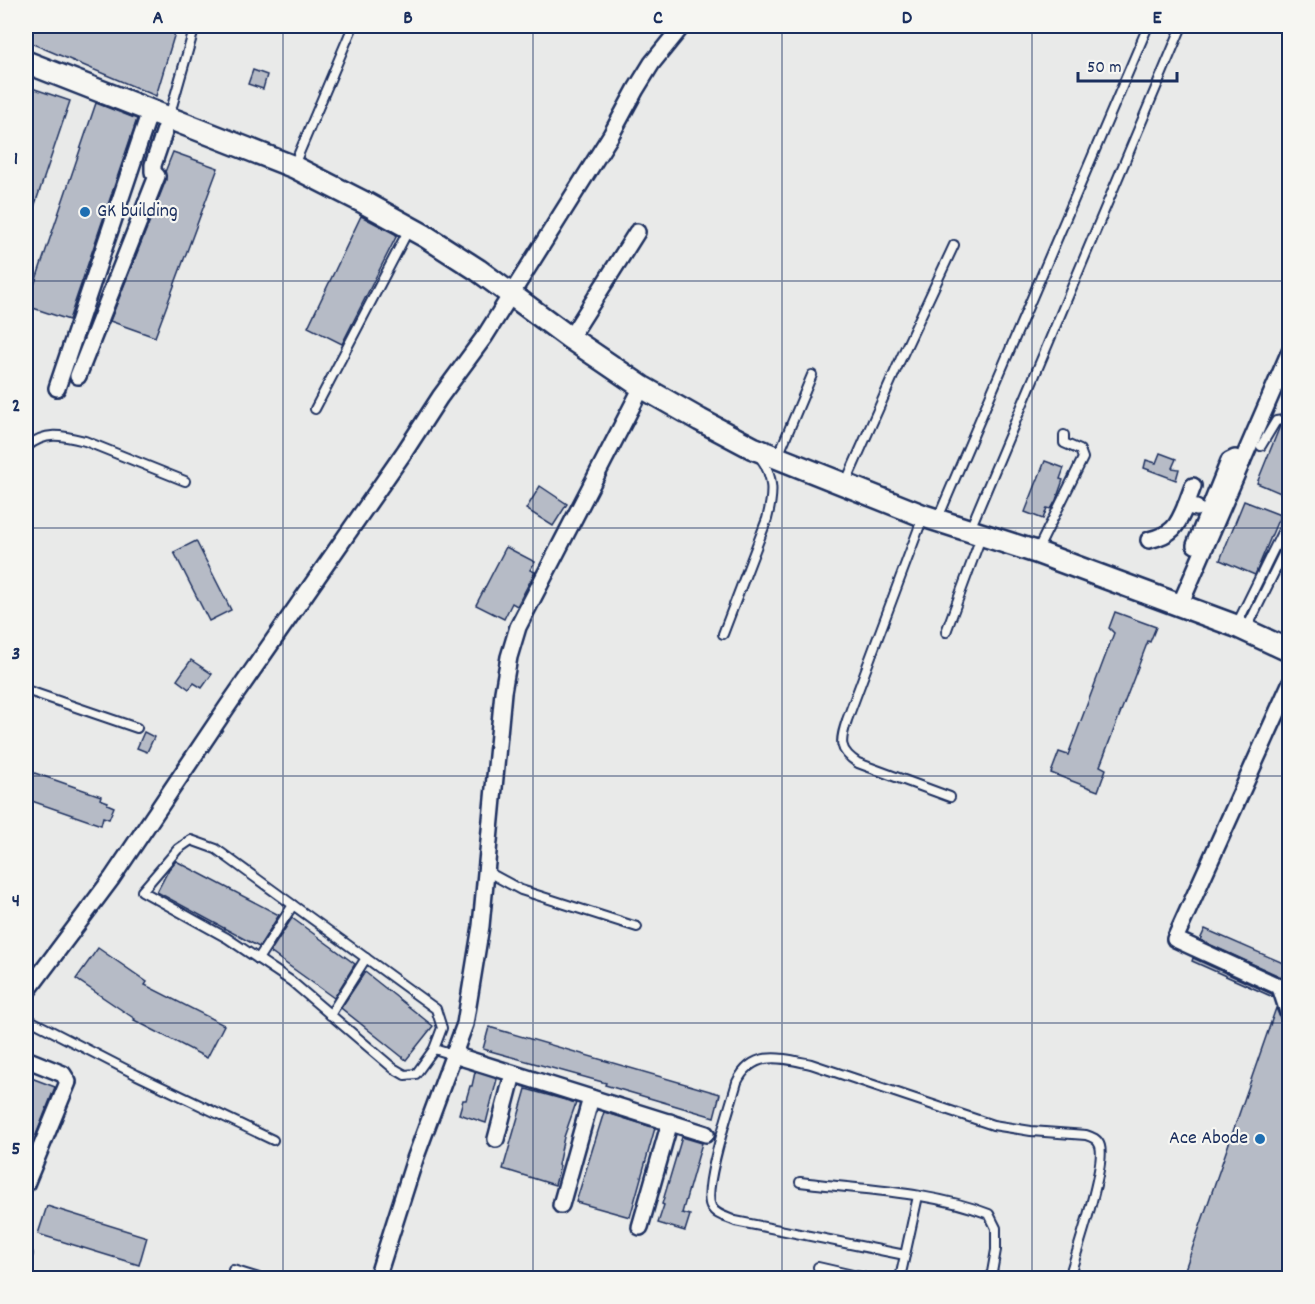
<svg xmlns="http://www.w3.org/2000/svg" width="1315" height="1304" font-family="Dekko,sans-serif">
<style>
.building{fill:#b6bbc6;stroke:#1b2f5e;stroke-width:1.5}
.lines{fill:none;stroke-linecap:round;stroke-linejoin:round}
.service-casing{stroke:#1b2f5e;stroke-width:12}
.minor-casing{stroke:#1b2f5e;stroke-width:20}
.secondary-casing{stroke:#1b2f5e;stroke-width:26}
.service{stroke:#f6f6f2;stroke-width:8}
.minor{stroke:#f6f6f2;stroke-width:15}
.secondary{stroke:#f6f6f2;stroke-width:21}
.grid{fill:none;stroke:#1b2f5e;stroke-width:1.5;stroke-opacity:0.55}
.poi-dot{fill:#1f6fb2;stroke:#f6f6f2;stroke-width:2}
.labels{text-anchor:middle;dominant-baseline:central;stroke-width:4.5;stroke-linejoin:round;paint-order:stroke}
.poi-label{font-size:20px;fill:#1b2f5e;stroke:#f6f6f2;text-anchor:start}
.neatline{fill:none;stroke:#1b2f5e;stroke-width:2}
.grid-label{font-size:20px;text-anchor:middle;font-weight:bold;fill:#1b2f5e}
</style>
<rect width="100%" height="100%" fill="#e9eae9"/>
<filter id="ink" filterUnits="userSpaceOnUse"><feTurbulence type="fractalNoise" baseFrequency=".0167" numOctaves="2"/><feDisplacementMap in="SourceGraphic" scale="12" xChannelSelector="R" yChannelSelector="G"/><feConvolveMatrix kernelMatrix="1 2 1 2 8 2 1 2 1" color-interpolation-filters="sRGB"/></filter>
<g filter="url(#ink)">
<g class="building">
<path d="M26 26H177L156 96 26 41Z"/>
<path d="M253 70 267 75 263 89 248 84Z"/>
<path d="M26 86 70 101 27 228H26Z"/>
<path d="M96 103 137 119 69 320 27 306Z"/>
<path d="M173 152 218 168 155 337 110 321 166 180 165 172Z"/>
<path d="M361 216 397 235 342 344 308 327Z"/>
<path d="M1280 426 1290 427V497L1257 483Z"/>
<path d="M1160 453 1176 459 1172 468 1179 469 1176 480 1144 468 1146 460 1156 463Z"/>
<path d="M1045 461 1064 468 1060 479 1063 480 1056 500 1051 509 1047 508 1043 519 1025 512Z"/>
<path d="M540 486 567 504 553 526 526 509Z"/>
<path d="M1244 501 1280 515 1255 575 1220 560Z"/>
<path d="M196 541 231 610 209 621 174 552Z"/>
<path d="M506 547 535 562 530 570 535 572 517 606 512 603 504 619 476 605Z"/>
<path d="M1115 612 1156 627 1150 642 1148 641 1100 766 1106 769 1098 791 1051 773 1059 752 1068 755 1114 633 1109 628Z"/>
<path d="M191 660 212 674 202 688 194 683 189 689 177 680Z"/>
<path d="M144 732 154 737 147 752 137 748Z"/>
<path d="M26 770 101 796 100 799 108 802 107 804 114 807 109 819 103 817 101 825 26 799Z"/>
<path d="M176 861 279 915 259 947 157 892 169 869Z"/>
<path d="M292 918 355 964 334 998 270 952Z"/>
<path d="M1205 929 1290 966V985L1284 978 1200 940Z"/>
<path d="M98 948 147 982 145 985 224 1025 207 1058 134 1020 135 1019 76 979Z"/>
<path d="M1193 958 1272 994 1273 997 1192 961Z"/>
<path d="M365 972 433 1026 406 1060 341 1008Z"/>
<path d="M1276 1008 1283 1025 1290 1028V1278H1182Z"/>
<path d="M489 1027 720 1094 714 1117 605 1085 606 1083 483 1049Z"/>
<path d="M475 1072 497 1079 486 1123 459 1114 463 1100H466L470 1086H472Z"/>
<path d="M26 1076 55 1087 26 1160Z"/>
<path d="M526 1089 576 1103 564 1137 558 1165 560 1166 555 1185 503 1169Z"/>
<path d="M604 1112 655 1128 630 1217 576 1202Z"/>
<path d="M682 1137 702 1143 682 1213 690 1215 685 1231 658 1223 664 1205 662 1204Z"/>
<path d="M47 1206 147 1237 139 1265 38 1234Z"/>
</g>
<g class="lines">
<defs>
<g id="service">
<path d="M169 117 195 26"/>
<path d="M294 165 353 26"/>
<path d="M315 409 409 229"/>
<path d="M1261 446 1276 421 1290 419"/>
<path d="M26 447C46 431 61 435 85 441L185 481"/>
<path d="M778 456 812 375"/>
<path d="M845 484 902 356 954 245"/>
<path d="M923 517 847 720C840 741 838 750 858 763L950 797"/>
<path d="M938 518 1148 26"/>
<path d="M970 529 1182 26"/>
<path d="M1037 551 1083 458 1080 450 1064 443V435"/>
<path d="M1237 624 1290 516"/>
<path d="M1247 628 1290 540"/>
<path d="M946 632 981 537"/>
<path d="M723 634 767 519C773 496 775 477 760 457"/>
<path d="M26 690 137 728"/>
<path d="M191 840 216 849 436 1009 442 1028 434 1049 416 1074 405 1075 393 1068 291 981 227 938 142 891 178 849Z"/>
<path d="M486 871 521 890 637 927"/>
<path d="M258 959 293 905"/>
<path d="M330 1015 366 958"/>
<path d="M26 1018 137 1075 273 1140"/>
<path d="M434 1049 454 1055"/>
<path d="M800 1182C863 1190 930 1191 989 1214L996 1228V1250L991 1278"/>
<path d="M26 1253 28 1254"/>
<path d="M905 1255 735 1221C727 1217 715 1215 711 1206 702 1189 731 1104 737 1082 753 1049 781 1058 811 1064L993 1125 1031 1131 1086 1135C1092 1137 1098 1139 1100 1146 1106 1167 1076 1253 1069 1278"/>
<path d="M818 1267 866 1278"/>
<path d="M233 1270 259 1278"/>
<path d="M900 1278 918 1196"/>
</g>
<g id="minor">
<path d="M570 338 637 232"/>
<path d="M78 376 157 176 153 172V165L169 118"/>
<path d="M57 388 150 111"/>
<path d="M1193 486 1186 505 1196 508"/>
<path d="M1149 540C1173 534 1177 527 1186 505"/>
<path d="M1195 545 1229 461 1235 458 1242 462"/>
<path d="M1180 605 1290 351"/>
<path d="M1290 684 1175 939 1280 987 1290 1018"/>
<path d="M26 993 112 878 227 707 405 451 440 397 485 336 611 135 636 89 652 63 682 26"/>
<path d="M454 1055 706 1134"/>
<path d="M26 1059 63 1074 68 1082 26 1184"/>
<path d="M496 1139 513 1074"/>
<path d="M561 1205 591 1098"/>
<path d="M640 1227 670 1122"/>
<path d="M377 1278 415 1159 465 1024 481 926 503 692 509 657 518 627 642 387"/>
</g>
<path id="secondary" d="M26 62 294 167 365 203 425 236 478 270 570 338 642 387 700 420 753 448 924 516 1036 552 1236 626 1290 651"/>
</defs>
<use href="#service" class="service-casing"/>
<use href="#minor" class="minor-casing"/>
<use href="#secondary" class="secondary-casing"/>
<use href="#service" class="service"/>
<use href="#minor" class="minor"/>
<use href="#secondary" class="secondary"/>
</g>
</g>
<path class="grid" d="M283 26V1278M533 26V1278M782 26V1278M1032 26V1278M26 281H1290M26 528H1290M26 776H1290M26 1023H1290"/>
<g class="poi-dot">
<circle cx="85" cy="212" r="6"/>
<circle cx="1260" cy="1139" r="6"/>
</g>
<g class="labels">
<g class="poi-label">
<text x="97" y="212">GK building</text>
<text x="1248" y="1139" text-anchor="end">Ace Abode</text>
</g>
</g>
<rect width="1315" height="1304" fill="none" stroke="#f6f6f2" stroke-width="66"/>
<path d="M1078 72v9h99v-9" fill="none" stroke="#1b2f5e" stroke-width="3"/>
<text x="1087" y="72" font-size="18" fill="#1b2f5e" stroke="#f6f6f2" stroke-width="4.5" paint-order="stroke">50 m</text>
<rect x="33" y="33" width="1249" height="1238" class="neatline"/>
<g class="grid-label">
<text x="158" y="23">A</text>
<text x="408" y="23">B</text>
<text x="658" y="23">C</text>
<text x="907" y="23">D</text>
<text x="1157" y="23">E</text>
<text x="16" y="164">1</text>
<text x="16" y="411">2</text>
<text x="16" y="659">3</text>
<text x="16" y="906">4</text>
<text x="16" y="1154">5</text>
</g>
</svg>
